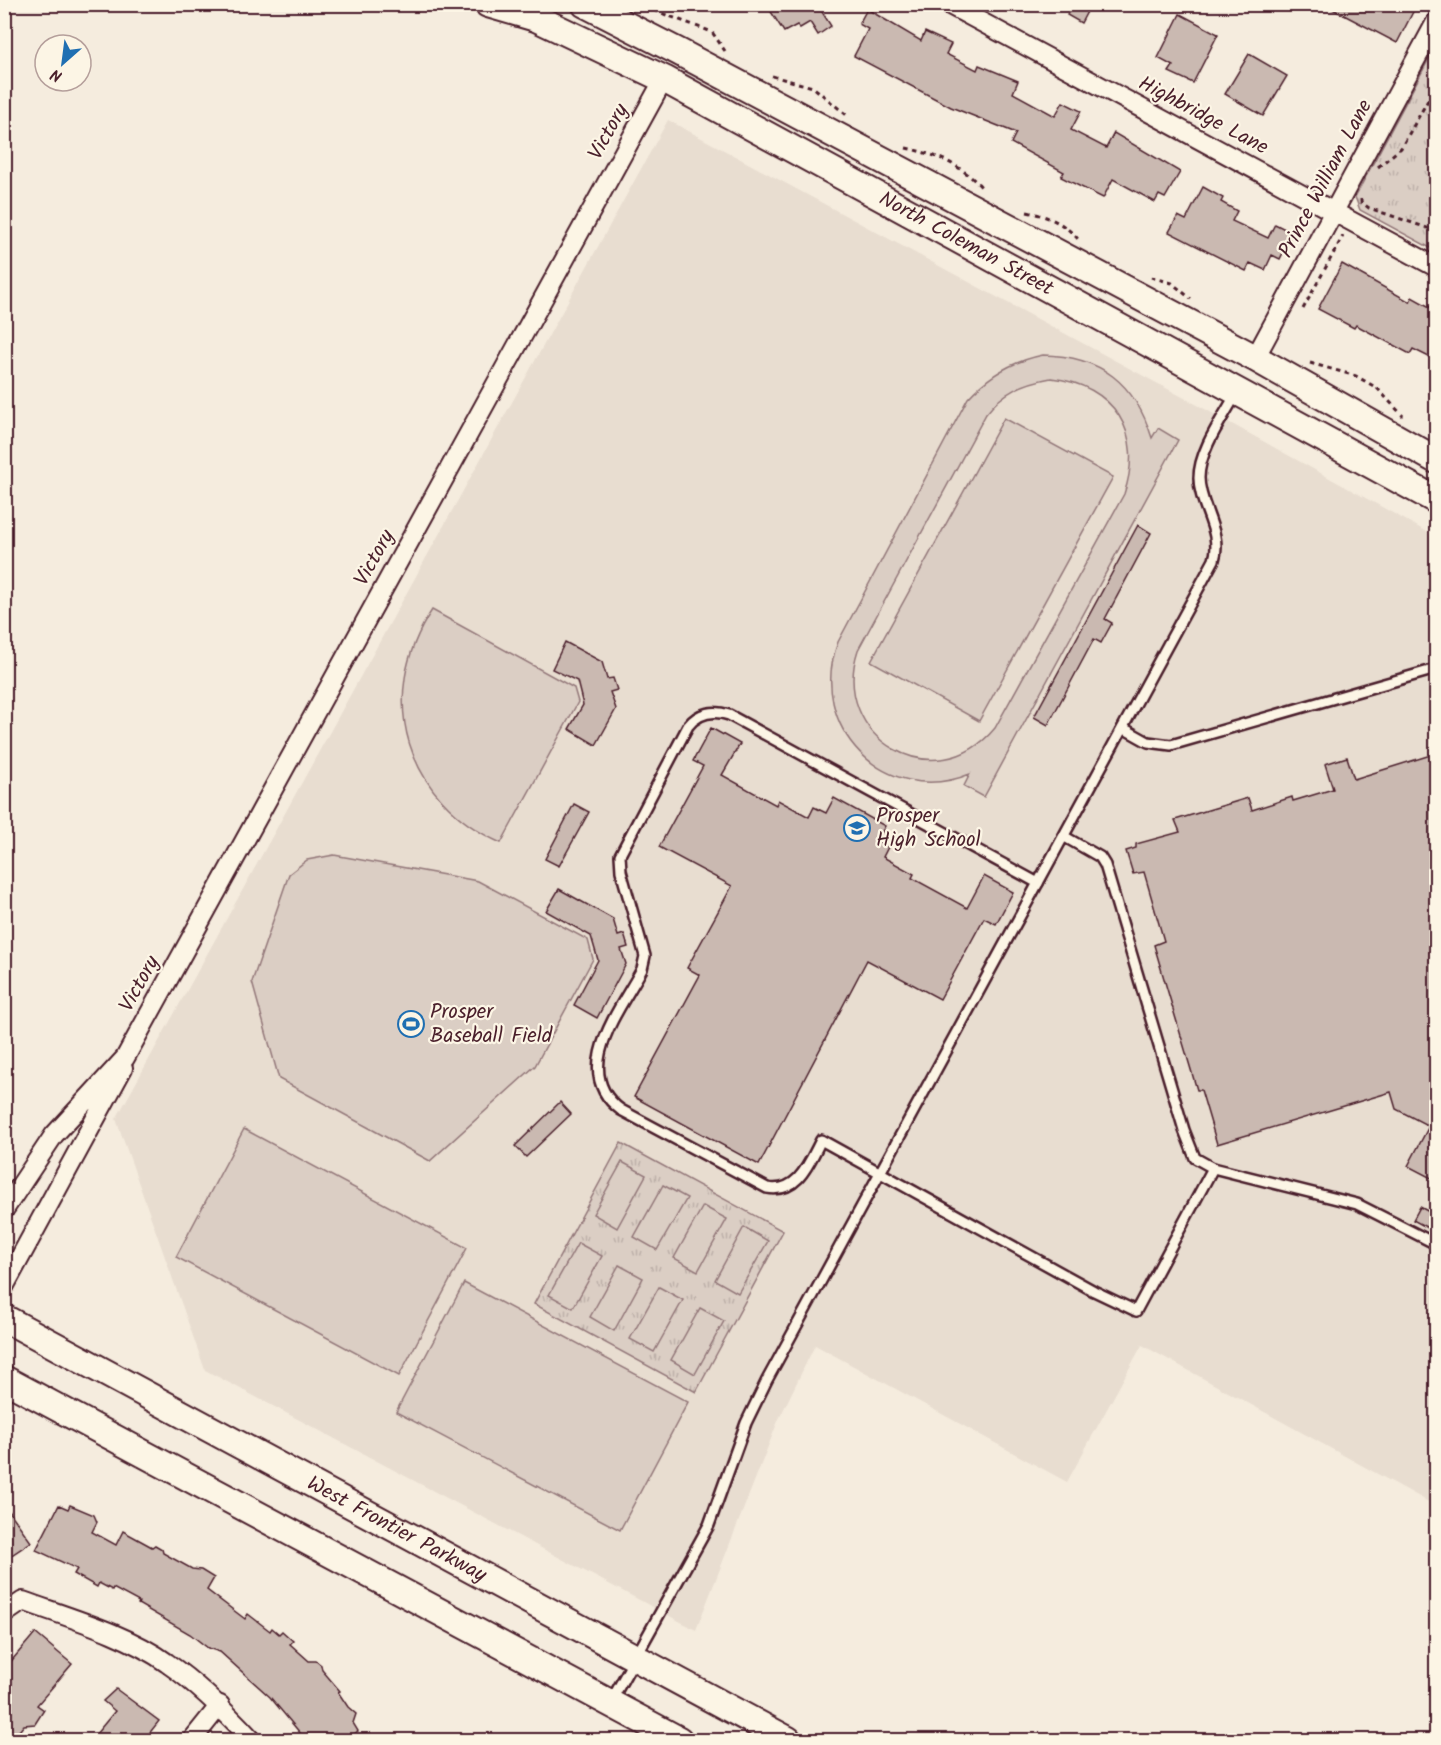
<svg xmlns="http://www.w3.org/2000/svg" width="1441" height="1745" font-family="Kalam,sans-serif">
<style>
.built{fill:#e8ddd0}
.grass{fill:url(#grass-tufts);stroke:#927678;stroke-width:1.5}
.garden{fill:#dbcec4;stroke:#927678;stroke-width:1.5;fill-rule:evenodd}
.building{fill:#cab9b1;stroke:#4a1f2b;stroke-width:1.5}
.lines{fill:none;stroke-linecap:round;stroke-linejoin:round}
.lane-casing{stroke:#4a1f2b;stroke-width:14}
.street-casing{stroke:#4a1f2b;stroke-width:22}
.secondary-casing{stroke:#4a1f2b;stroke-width:30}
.path{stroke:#4a1f2b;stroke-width:3;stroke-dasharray:4.5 4.5;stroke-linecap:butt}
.lane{stroke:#fcf5e5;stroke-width:9}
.street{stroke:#fcf5e5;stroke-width:18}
.secondary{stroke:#fcf5e5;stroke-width:26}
.labels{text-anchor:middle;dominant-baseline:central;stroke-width:4.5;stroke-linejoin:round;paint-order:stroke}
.street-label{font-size:21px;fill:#4a1f2b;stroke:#fcf5e5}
.poi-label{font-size:21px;fill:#4a1f2b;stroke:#fcf5e5;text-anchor:start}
</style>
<defs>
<pattern id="grass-tufts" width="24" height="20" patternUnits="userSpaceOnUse" patternTransform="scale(1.5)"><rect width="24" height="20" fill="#dbcec4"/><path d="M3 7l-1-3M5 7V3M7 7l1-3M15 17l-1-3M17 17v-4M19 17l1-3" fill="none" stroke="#bdb0a9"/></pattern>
</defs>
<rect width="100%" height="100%" fill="#f5ecde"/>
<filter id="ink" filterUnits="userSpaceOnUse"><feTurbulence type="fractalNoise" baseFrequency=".0167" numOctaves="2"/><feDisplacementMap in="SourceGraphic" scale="12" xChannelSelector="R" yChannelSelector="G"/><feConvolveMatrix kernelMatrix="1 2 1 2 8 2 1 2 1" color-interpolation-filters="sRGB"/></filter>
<g filter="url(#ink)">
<path class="built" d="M668 120 1203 408 1436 537V1506L1142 1345 1067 1482 815 1345 778 1421 696 1630 205 1370 116 1119Z"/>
<g class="grass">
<path d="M1436 46V251L1360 210 1355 197Z"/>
<path d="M621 1143 783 1231 696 1392 534 1304Z"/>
</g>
<g class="garden">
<path d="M1043 355C1101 356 1135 383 1152 438L1158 428 1178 440 984 797 964 786 970 774C885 809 806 726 838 642L968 398C989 375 1013 361 1043 355ZM1051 378C1114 385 1145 433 1124 494L995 728C936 800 829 738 858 650L986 414C1003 392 1023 383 1051 378Z"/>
<path d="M1004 418 1113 477 979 721 871 661Z"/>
<path d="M432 610 574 688 578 702 501 843C407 801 374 698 432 610Z"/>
<path d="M334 855 478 881 588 940 593 959 535 1066 430 1161 279 1079 252 982 289 874 307 860Z"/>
<path d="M244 1129 467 1248 399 1376 176 1257Z"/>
<path d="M622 1162 646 1175 617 1228 593 1214Z"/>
<path d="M663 1185 687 1198 657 1250 634 1237Z"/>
<path d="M703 1206 727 1219 698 1271 674 1258Z"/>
<path d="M744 1227 768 1241 738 1293 715 1280Z"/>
<path d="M578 1243 602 1256 573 1308 549 1295Z"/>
<path d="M619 1265 643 1278 614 1331 590 1317Z"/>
<path d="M464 1283 688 1402 620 1530 396 1412Z"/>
<path d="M659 1287 683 1300 654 1352 630 1339Z"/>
<path d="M700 1308 724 1321 695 1374 671 1360Z"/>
</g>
<g class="building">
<path d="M766 4H817L831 26 818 35 810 22 800 28 797 25 784 32Z"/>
<path d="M1072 4H1091L1081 23 1067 15Z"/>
<path d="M1323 4H1417L1397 43Z"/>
<path d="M867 9 921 41 925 32 951 44 946 54 977 70 979 65 1018 81 1013 93 1055 116 1063 102 1081 111 1071 130 1106 148 1114 133 1180 172 1165 198 1159 195 1155 202 1113 179 1103 198 1061 177 1064 172 1011 143 1016 133 951 107 854 56 868 29 859 24Z"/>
<path d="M1180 14 1218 34 1193 83 1169 72 1173 66 1158 58Z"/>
<path d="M1249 54 1287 76 1263 116 1225 94Z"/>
<path d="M1203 187 1223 198 1221 202 1237 211 1232 221 1268 238 1275 224 1293 233 1280 259 1272 255 1265 270 1250 263 1246 271 1169 232 1178 216 1186 220Z"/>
<path d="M1342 264 1410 302 1412 297 1437 311V361L1413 349 1410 354 1356 325 1354 328 1318 309Z"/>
<path d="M1138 525 1151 533 1105 619 1112 623 1101 643 1094 639 1048 725 1034 717Z"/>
<path d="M565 642 602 662 607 679 613 678 617 690 610 692 616 709 596 745 569 729 583 705 577 681 552 669Z"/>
<path d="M711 728 740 744 722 775 776 805 778 800 809 817 814 807 826 813 834 798 885 826 877 841 888 847 883 857 914 874 912 878 967 908 984 876 1013 892 996 924 984 918 940 999 867 960 759 1165 634 1097 700 975 687 968 732 886 659 847 703 766 693 761Z"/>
<path d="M1437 753V1181L1408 1166 1429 1126 1396 1109 1391 1092 1217 1144 1201 1090H1197L1154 945 1164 941 1144 872 1133 874 1126 851 1136 848V844L1180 832 1175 820 1248 798 1252 810 1292 797 1293 801 1333 789 1325 764 1347 757 1354 779Z"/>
<path d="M574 804 589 812 559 866 545 859Z"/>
<path d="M559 889 613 919 618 936 624 934 628 947 621 949 626 964 597 1018 574 1005 598 960 591 936 546 911Z"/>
<path d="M560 1102 571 1114 526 1157 515 1146Z"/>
<path d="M1420 1207 1437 1216V1233L1413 1220Z"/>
<path d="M4 1504 31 1542 4 1560Z"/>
<path d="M59 1505 68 1509 70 1505 94 1515 97 1522 92 1532 116 1545 123 1531 152 1547 155 1545 162 1549 163 1553 192 1569 201 1570 214 1578 207 1590 245 1619 248 1614 270 1631 272 1628 279 1634 282 1631 293 1641 290 1644 309 1661H316L321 1665 322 1670 340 1691 338 1692 348 1707 356 1714 353 1723 358 1731 353 1735 357 1740H306L270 1697 220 1652 208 1648 190 1634 138 1604 139 1602 113 1588 112 1590 99 1583 97 1587 74 1574 77 1569 36 1550Z"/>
<path d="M35 1633 72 1664 37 1705 44 1710 35 1724 24 1725 12 1740H4V1674L9 1668 7 1666Z"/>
<path d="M116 1689 159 1721 144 1740H91L115 1711 103 1701Z"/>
</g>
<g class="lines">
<defs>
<g id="lane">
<path d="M1123 728 1148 742 1171 745 1436 669"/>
<path d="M1065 837 1100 857 1105 865 1184 1130 1195 1158 1213 1168 1357 1204 1436 1244"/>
<path d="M1038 883 729 715C714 710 699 712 688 726L620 855 621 871 645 956 642 969C620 1010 569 1072 621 1110L767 1188C798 1194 809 1163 821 1140L1094 1291 1136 1311 1213 1168"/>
<path d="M610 1703 709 1525 746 1423 767 1380 1214 560C1223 532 1199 506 1199 478 1199 450 1223 418 1236 394"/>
</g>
<g id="street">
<path d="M948 4 1436 267"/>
<path d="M1255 358 1436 22"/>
<path d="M4 1210 54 1135 125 1058 664 79"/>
<path d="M4 1287 123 1068"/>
<path d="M4 1614 23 1601C70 1618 127 1634 167 1663 199 1685 226 1712 252 1740"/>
<path d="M192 1740 220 1705"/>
</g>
<g id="secondary">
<path id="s1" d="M488 4 536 18 664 79 1436 500"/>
<path d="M585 4 679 52 1255 358 1436 460"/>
<path id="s2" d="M4 1318 788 1740"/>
<path d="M4 1379 679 1740"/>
</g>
</defs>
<use href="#lane" class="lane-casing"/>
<use href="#street" class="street-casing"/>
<use href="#secondary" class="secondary-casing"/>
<g class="path">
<path d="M637 4 712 32 725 51"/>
<path d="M772 76 813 87 849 117"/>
<path d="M906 148C937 155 961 164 983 189"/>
<path d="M1378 167 1401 148 1436 86"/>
<path d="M1361 199V202L1369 208 1436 231"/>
<path d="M1027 212C1048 216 1064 223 1078 239"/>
<path d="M1151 277 1172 283 1191 299"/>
<path d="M1303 309 1343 236"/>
<path d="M1310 363 1356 376 1377 388 1403 416"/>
</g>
<use href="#lane" class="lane"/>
<use href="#street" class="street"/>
<use href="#secondary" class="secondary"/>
</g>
</g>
<defs>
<symbol id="school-ring" viewBox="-11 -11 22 22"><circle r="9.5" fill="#fcf5e5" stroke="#1f6fb2" stroke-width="1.5"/><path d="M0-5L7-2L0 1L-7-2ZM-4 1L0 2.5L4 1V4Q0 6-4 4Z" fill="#1f6fb2"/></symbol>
<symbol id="stadium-ring" viewBox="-11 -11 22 22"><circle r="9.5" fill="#fcf5e5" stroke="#1f6fb2" stroke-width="1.5"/><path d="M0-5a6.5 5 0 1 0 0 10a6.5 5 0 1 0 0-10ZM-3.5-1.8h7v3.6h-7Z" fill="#1f6fb2"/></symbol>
</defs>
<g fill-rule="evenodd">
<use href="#school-ring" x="842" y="813" width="30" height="30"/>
<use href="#stadium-ring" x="396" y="1009" width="30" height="30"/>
</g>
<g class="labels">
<g class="street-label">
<text transform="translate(1203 116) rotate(28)">Highbridge Lane</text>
<text transform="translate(609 132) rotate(-61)">Victory</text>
<text transform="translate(1326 179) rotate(-62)">Prince William Lane</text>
<text stroke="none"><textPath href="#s1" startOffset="536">North Coleman Street</textPath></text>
<text transform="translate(375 558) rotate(-61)">Victory</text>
<text transform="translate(140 984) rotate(-61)">Victory</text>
<text stroke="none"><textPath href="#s2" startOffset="446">West Frontier Parkway</textPath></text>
</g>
<g class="poi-label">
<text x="876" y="816">Prosper<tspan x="876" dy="24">High School</tspan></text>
<text x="430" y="1012">Prosper<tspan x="430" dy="24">Baseball Field</tspan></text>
</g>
</g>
<rect width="1441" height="1745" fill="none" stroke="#fcf5e5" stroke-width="24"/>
<rect x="12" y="12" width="1417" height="1721" fill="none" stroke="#4a1f2b" stroke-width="2" filter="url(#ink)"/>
<g transform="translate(63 63) rotate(208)"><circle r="28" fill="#fcf5e5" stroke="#b59f9b" stroke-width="1.5"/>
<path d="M0-4.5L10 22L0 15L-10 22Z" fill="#1f6fb2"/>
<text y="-9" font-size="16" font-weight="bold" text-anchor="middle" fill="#4a1f2b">N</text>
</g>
</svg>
